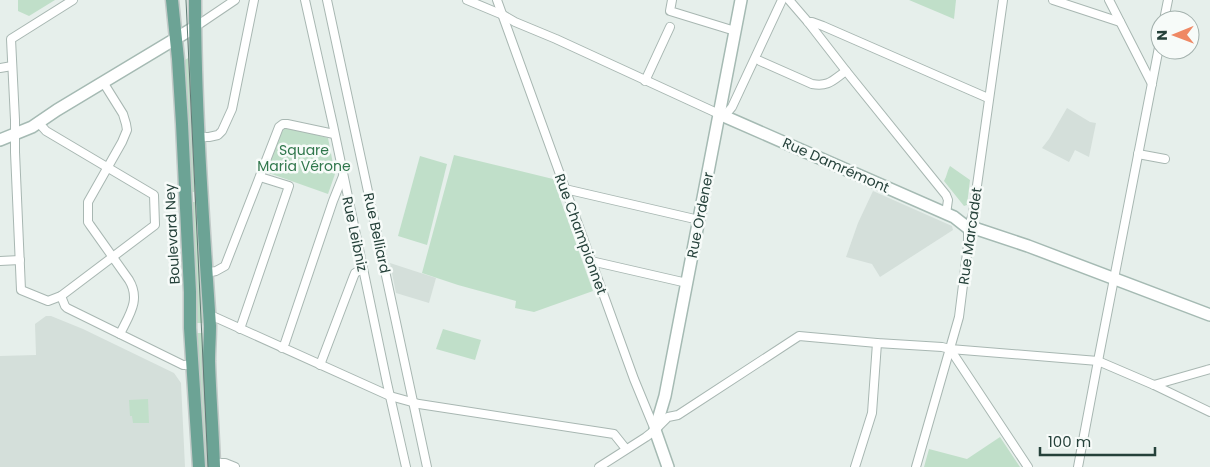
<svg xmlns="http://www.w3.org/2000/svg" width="1210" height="467" font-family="Poppins,sans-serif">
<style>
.built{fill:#d4dfda}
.green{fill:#c0dfc9}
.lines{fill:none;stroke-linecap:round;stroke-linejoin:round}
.street-casing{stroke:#a8b7b2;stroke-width:10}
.secondary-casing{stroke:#a5bab3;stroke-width:14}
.primary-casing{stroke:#c2cac8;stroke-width:15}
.street{stroke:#fff;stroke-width:8}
.secondary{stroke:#fff;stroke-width:11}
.primary{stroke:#6ca395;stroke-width:12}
.tram{stroke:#607c75;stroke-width:1}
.labels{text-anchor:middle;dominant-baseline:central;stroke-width:5;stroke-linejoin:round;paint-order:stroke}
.park-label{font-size:14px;fill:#30774c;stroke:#f7fbf9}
.street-label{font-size:14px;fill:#25413a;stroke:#f7fbf9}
</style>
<rect width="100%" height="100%" fill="#e6efeb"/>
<g class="built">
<path d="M1067 108 1090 122 1096 123 1089 157 1075 150 1069 162 1042 148 1049 139Z"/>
<path d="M873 191 952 226 953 230 880 277 872 264 846 257 858 223Z"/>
<path d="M390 263 436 278 429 303 396 293Z"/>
<path d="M46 316H51L83 329 174 373 181 383 185 467H0V356L36 355 35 324Z"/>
</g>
<g class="green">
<path d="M18 0H55L29 16 18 11Z"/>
<path d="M909 0H956L954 19Z"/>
<path d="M190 57 198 192H187L183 61Z"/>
<path d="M288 128 306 132 328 138 335 174 328 194 266 172 281 133 284 129Z"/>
<path d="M454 155 553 179 593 291 534 312 515 308 516 301 458 285 422 273Z"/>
<path d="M420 156 447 164 427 245 398 236Z"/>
<path d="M950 166 970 180 967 205 964 206 944 181C947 176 947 171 950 166Z"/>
<path d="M188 202H198L205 323H193Z"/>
<path d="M443 329 481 340 475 360 436 349Z"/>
<path d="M194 333H206L211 467H202Z"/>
<path d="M148 399 149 423H133L132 416H130L129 400Z"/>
<path d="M1000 437 1020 467H924L929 449 967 459Z"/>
</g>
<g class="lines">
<defs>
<g id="street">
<path d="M305 0 333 125 387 383 406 467"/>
<path d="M327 0 427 467"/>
<path d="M467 0 503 15 515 22 556 39 719 114 727 113 732 107 782 0"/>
<path d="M497 0 634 379 655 430"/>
<path d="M672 0 670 11 735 31"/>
<path d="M789 0 808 22 846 71 946 195 948 200 946 214"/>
<path d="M1053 0 1120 22"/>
<path d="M1109 0 1152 84"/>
<path d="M1164 20 1168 0"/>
<path d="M808 22H812L823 26 988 98"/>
<path d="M195 27 235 0"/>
<path d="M760 61 812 84C829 87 833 80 846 71"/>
<path d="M0 68 12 66"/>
<path d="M645 81 670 27"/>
<path d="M103 82 123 114 126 124 127 130 122 142 88 202V222L90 225 129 280C141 300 129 315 120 334"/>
<path d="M38 122 46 131 154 195 155 225 61 296 48 301 21 290 15 152V120L11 39 73 0"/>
<path d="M198 137H209L218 135 222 131 232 109 254 0"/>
<path d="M1138 154 1165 159"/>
<path d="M565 189 699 220"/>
<path d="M0 261 20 260"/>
<path d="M591 261 687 283"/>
<path d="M206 273 216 271 225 266 279 127 283 124H287L334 134"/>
<path d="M61 296 65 306 67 308 183 365H193"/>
<path d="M208 314 390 396 419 404 614 434 626 449"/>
<path d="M240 329 289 186 260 177"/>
<path d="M282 348 285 343 333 201 343 176"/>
<path d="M950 349 1028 467"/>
<path d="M320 365 353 278 355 273 362 269"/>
<path d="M1154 385 1210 369"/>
<path d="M214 463H225L235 467"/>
<path d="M599 467 646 437 655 430 668 417 678 415 799 336 877 343 942 347 950 349 1098 361 1154 385 1210 412"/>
<path d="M855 467 872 413 877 343"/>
<path d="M916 467 959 317 968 245V228L973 214 1003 0"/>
<path d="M1078 467 1098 361 1160 42"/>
</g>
<g id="secondary">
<path d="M719 114 954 217 968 228 977 229 1028 246 1210 315"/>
<path d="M0 140 32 127 57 110 195 27"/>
<path d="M668 467 655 430 665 396 741 0"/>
</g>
<g id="primary">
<path d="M172 0 178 59 182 124 190 292V328L199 467"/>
<path d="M195 0C195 109 203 218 210 326 210 338 209 349 209 361 210 396 213 432 214 467"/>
</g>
</defs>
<use href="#street" class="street-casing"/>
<use href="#secondary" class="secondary-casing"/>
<use href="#primary" class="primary-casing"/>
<use href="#street" class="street"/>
<use href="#secondary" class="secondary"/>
<use href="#primary" class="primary"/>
<path class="tram" d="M186 0 208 467"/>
</g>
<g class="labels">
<g class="park-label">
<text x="304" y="150">Square<tspan x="304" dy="16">Maria Vérone</tspan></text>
</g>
<g class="street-label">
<text transform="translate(836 165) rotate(24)">Rue Damrémont</text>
<text transform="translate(700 215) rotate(-79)">Rue Ordener</text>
<text transform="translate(377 233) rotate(78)">Rue Belliard</text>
<text transform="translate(172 234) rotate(-93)">Boulevard Ney</text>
<text transform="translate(355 234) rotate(78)">Rue Leibniz</text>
<text transform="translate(581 234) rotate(70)">Rue Championnet</text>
<text transform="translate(970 236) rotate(-82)">Rue Marcadet</text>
</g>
</g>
<g transform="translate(1175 35) rotate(269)"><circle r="24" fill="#f7fbf9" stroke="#a3b1ad"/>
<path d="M0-4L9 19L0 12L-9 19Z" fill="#ef8864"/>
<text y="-8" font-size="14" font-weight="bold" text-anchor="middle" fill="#25413a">N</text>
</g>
<path d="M1040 447v8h115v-8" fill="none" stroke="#25413a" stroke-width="2.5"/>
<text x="1048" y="447" font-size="15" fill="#25413a" stroke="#f7fbf9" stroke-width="4" paint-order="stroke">100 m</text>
</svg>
